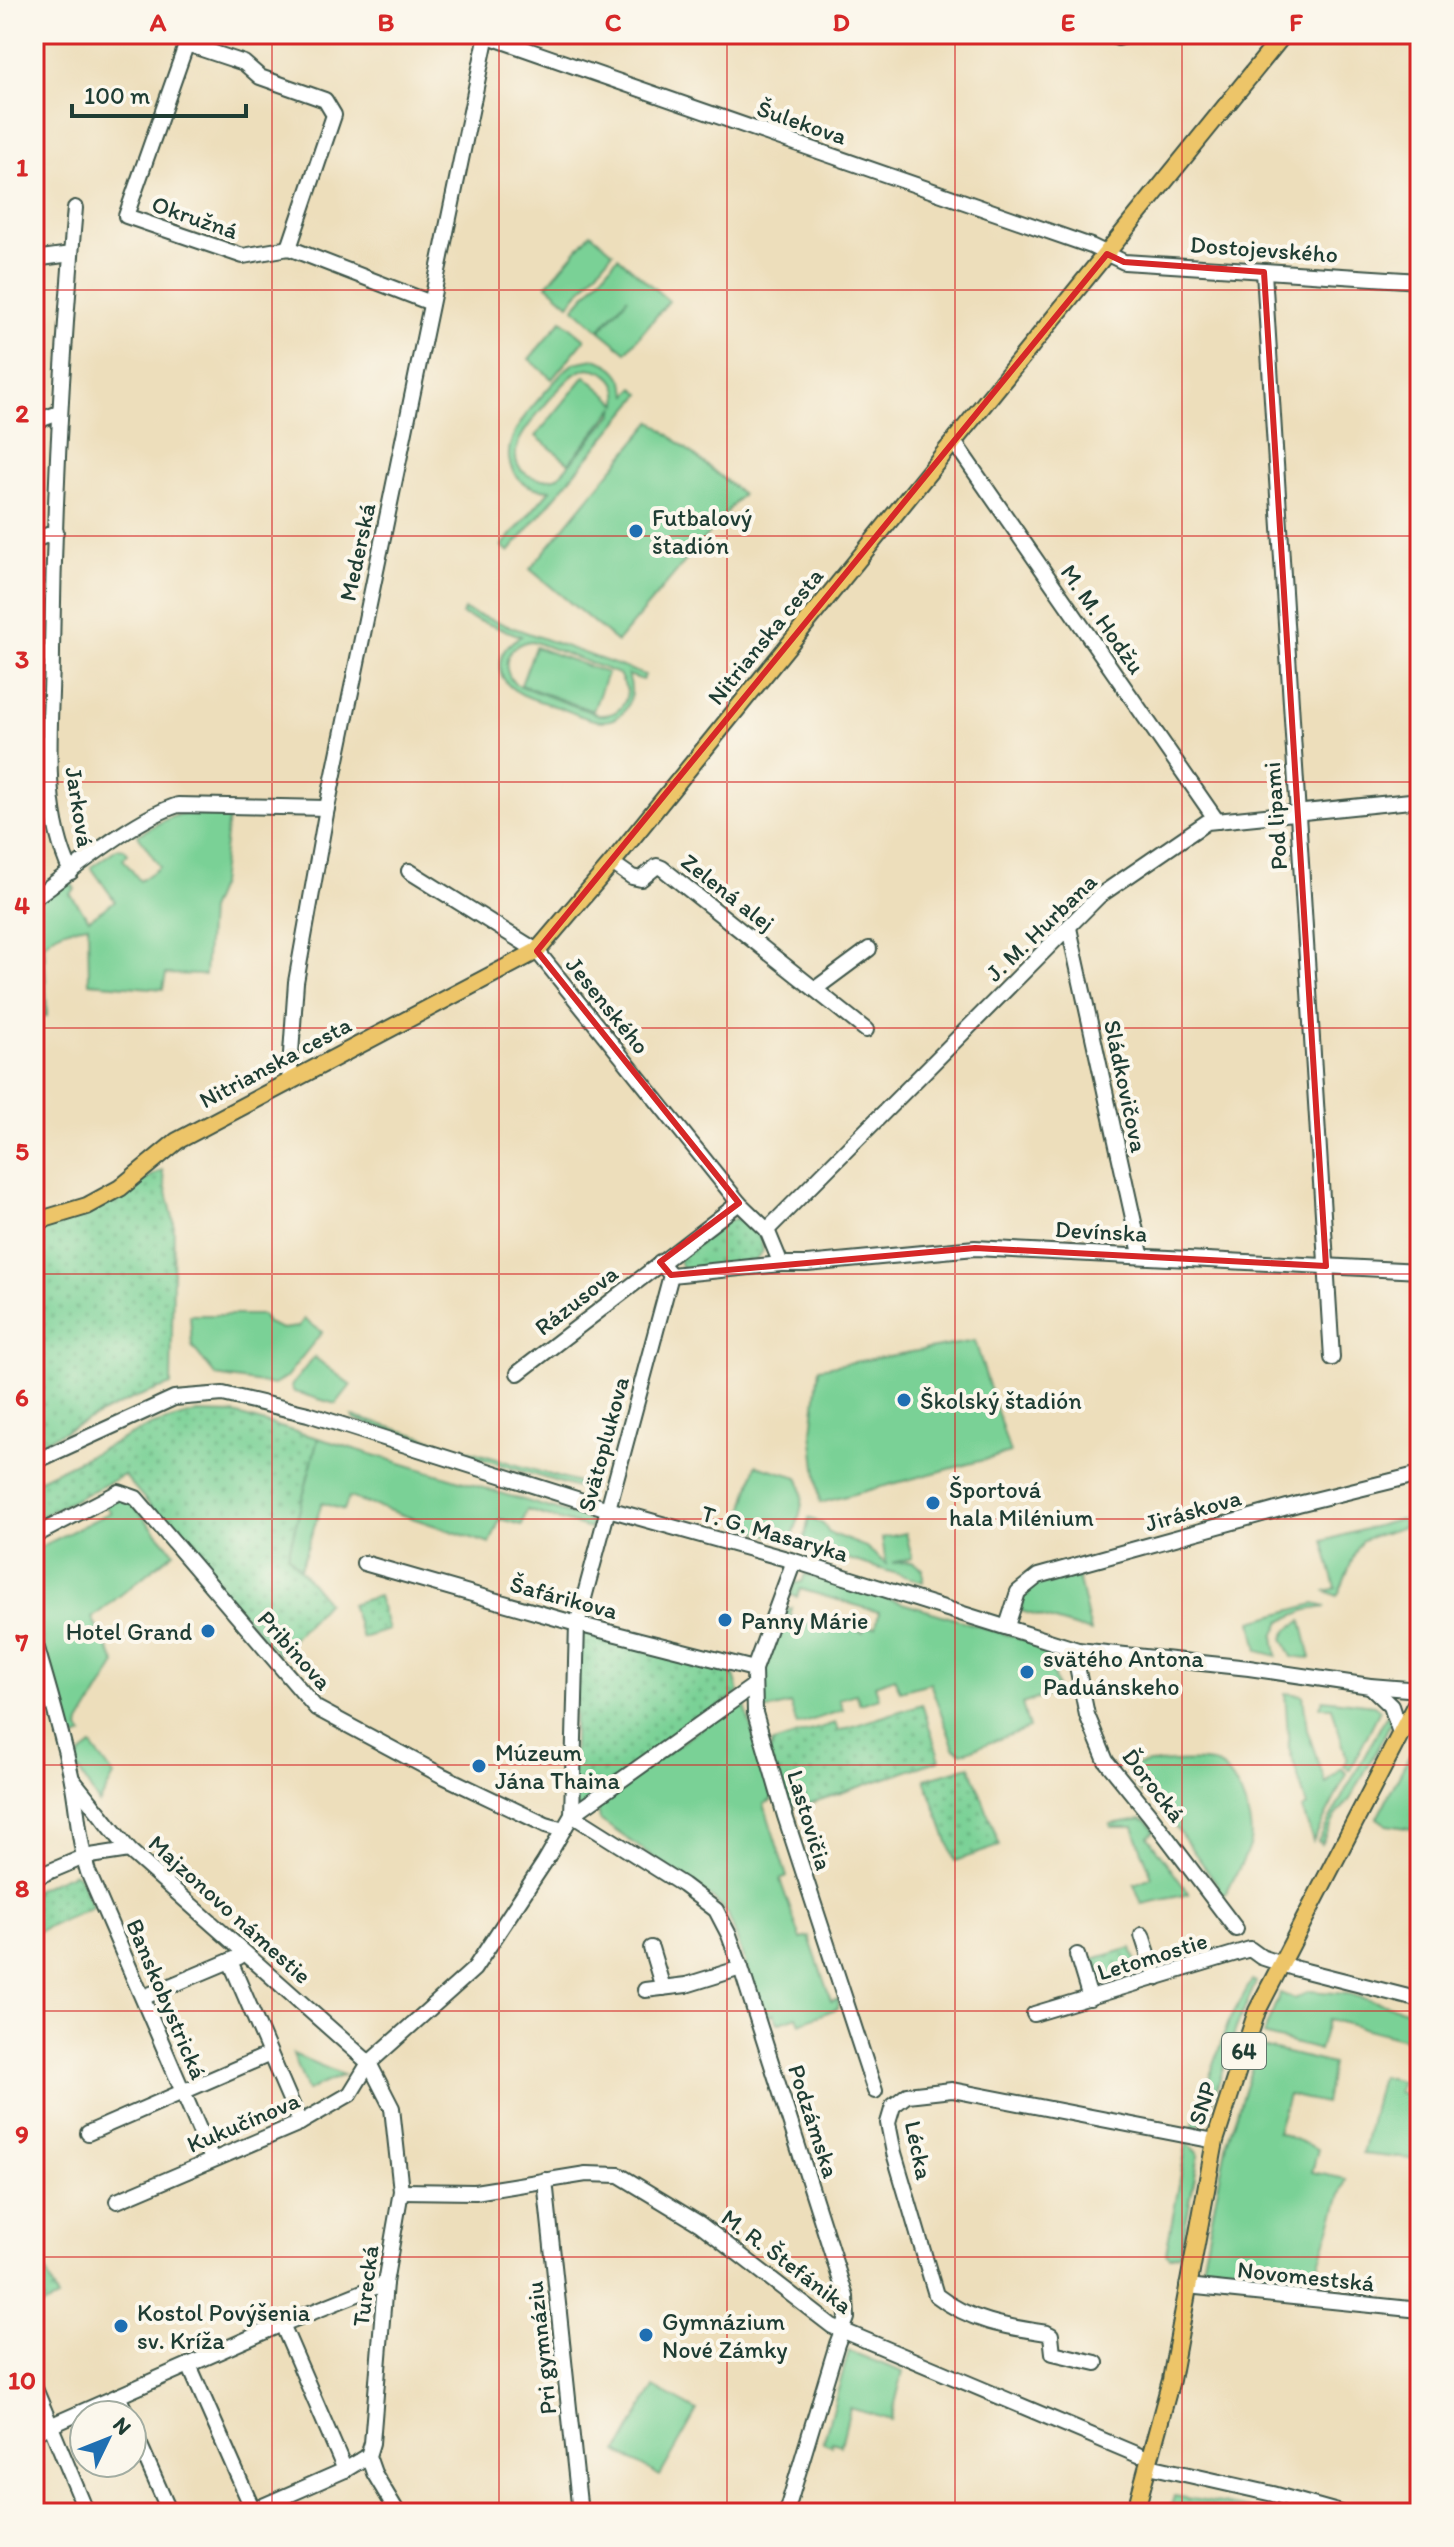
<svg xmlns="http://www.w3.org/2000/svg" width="1454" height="2547" font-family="Itim,sans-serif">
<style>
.green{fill:#7ad196;stroke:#4c8765;stroke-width:2;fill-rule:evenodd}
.forest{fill:url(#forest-firs);stroke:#41785a;stroke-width:2}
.park{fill:url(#park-dots);stroke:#4c8765;stroke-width:2}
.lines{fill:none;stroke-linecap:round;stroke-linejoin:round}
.minor-casing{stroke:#3e5548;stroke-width:18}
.major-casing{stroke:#3e5548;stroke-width:20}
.minor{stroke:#fff;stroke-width:14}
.major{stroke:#edc569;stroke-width:16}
.marked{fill:none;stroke:#d62828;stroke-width:6;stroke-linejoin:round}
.grid{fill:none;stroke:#d62828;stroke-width:2;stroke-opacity:0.55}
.poi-dot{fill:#1f6fb2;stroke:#fbf7ec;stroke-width:3}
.labels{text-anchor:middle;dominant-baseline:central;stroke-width:8;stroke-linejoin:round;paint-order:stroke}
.shield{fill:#fbf7ec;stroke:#61756b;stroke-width:2}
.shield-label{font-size:22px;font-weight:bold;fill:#1f3d34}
.street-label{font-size:24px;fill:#1f3d34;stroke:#fbf7ec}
.poi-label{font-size:24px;fill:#1f3d34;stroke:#fbf7ec;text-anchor:start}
.neatline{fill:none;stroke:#d62828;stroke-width:3}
.grid-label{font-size:26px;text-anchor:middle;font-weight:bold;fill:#d62828}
</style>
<defs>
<pattern id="forest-firs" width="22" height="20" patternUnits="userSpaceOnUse" patternTransform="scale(2)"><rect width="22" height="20" fill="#63b37f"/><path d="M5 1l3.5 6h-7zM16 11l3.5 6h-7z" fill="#519369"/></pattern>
<pattern id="park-dots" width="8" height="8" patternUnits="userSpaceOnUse" patternTransform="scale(2)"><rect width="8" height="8" fill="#7ad196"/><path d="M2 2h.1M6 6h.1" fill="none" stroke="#63ab7b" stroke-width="1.8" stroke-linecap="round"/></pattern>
</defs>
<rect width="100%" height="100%" fill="#fbf7ec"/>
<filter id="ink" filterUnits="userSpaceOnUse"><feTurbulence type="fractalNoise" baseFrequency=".0125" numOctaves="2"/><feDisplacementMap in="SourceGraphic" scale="16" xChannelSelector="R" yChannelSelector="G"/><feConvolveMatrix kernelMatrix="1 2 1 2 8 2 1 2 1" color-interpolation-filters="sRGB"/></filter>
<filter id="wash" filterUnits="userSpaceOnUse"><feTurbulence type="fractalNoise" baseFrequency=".006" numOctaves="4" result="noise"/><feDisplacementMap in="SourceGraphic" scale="32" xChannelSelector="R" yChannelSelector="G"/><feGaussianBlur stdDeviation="1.8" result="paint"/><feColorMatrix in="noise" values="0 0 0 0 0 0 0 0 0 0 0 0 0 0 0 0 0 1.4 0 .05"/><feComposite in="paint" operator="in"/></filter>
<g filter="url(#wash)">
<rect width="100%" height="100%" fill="#eddebb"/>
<g class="green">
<path d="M591 233 613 252 569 304 547 285Z"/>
<path d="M618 257 669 301 626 352 600 331 628 297 599 330 574 308Z"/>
<path d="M562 320 585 339 552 379 529 359Z"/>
<path d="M594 359C615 364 623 375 628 395L634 388 641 394 509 552 502 546 550 490C535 489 521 486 513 471 494 438 544 395 564 371L574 363ZM588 368C609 370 621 382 618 404L585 376 536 436 569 463 616 406 613 414 558 477C538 484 510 474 517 447 521 430 558 389 571 377 576 372 582 370 588 368Z"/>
<path d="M652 421 742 494 617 642 530 569Z"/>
<path d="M464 610 645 675 643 680 628 675C636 695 628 720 603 721 589 721 574 713 561 708 540 701 499 694 500 664 501 650 510 642 521 636L462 615ZM532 641 619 674 627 690C626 707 616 716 599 715L515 684C498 666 508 643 532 641Z"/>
<path d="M535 647 607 673 593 711 521 685Z"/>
<path d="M229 810 220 884 209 910 205 975 166 974 163 989 89 983 88 925C60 929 48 934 34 960V903L64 884 71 883 75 889 70 894 89 919 115 901 91 867 118 848 124 849 128 854 123 859 140 881 160 867 138 835C177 811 183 812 229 810Z"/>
<path d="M190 1315H262L267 1323 282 1329 298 1327 304 1319 322 1332 286 1377 274 1385 216 1376 192 1346Z"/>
<path d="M975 1341 1010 1453 820 1503 812 1432 819 1368Z"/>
<path d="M314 1357 351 1385 336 1404 294 1392 291 1386Z"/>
<path d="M352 1416 578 1483 577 1488 354 1420Z"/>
<path d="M318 1438 586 1519 591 1524 590 1529 527 1510 522 1525 500 1519 490 1544 349 1497 344 1510 322 1503 300 1569 288 1555Z"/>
<path d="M756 1465 798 1477C809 1497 797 1522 791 1542L739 1526Z"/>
<path d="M117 1499 130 1502 174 1552 92 1618 116 1664 80 1724 79 1730 83 1735 77 1738 67 1736 34 1609V1550L111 1512 104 1505Z"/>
<path d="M809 1518 823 1524 829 1533 866 1547 886 1564 882 1538 906 1533 912 1558 892 1563 912 1562 923 1569V1582L803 1545Z"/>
<path d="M1401 1519 1404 1527 1362 1540C1351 1557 1348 1577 1337 1596L1326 1591 1336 1588 1323 1541Z"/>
<path d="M1104 1561 1100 1570 1078 1576 1091 1632 1021 1611 1023 1596 1030 1586Z"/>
<path d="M805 1574 1052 1648 1048 1656 1058 1692 1022 1704 1029 1728 962 1753 954 1748 930 1683 900 1691 895 1678 875 1685 879 1698 860 1704 856 1694 839 1699 843 1710 797 1725 790 1704 760 1712V1679L783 1611 792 1608 790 1616 834 1631 837 1625 863 1632 865 1626 876 1627 879 1612 800 1589 797 1597 791 1595 795 1583 802 1582Z"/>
<path d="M1314 1604 1326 1607 1307 1610 1281 1621 1274 1636 1277 1656 1258 1651 1252 1621Z"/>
<path d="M1302 1621 1311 1658 1292 1657 1283 1638 1288 1629Z"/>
<path d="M1285 1693 1303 1695 1307 1730 1326 1784 1341 1768 1347 1774 1313 1841 1302 1809 1307 1806 1289 1748Z"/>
<path d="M1323 1699 1374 1705 1380 1710 1350 1770 1344 1765 1347 1759 1332 1707H1320Z"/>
<path d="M737 1702 744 1703 772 1800 764 1804 787 1877 780 1880 801 1939 809 1937 831 2001 839 1999 838 2008 800 2023 797 2016 778 2023 774 2014 764 2017 728 1914 715 1900 600 1820 597 1804Z"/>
<path d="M1388 1713 1390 1723 1386 1732 1351 1798 1336 1816 1321 1844 1318 1841Z"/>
<path d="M1420 1735V1830L1387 1825 1377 1818Z"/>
<path d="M92 1746 114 1776 99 1804 76 1766 80 1755Z"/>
<path d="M1149 1763C1169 1763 1193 1759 1212 1763 1235 1767 1255 1821 1250 1842 1246 1859 1234 1877 1226 1893L1219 1896 1212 1890 1218 1885 1148 1789 1141 1793 1129 1775 1134 1766Z"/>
<path d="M1141 1819 1147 1821 1155 1831 1148 1837 1189 1894 1142 1904 1134 1884 1152 1877 1133 1827H1111L1110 1824Z"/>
<path d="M1252 1980 1256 1982 1236 2028 1207 2119 1192 2129 1228 2023Z"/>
<path d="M1309 1991 1348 1994 1420 2014V2043L1328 2019 1319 2050 1263 2035 1280 1993 1295 1999Z"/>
<path d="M1259 2046 1332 2064 1325 2103 1288 2095 1277 2132 1318 2149 1312 2172 1346 2179 1310 2291 1212 2277 1202 2267 1227 2142Z"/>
<path d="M293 2054 343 2075 307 2091Z"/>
<path d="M1381 2076 1401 2081 1398 2092 1420 2098V2160L1362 2154Z"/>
<path d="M1187 2142 1199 2155 1180 2253 1170 2257 1166 2253Z"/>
<path d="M849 2351 903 2372 891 2420 850 2408 841 2445 832 2442 831 2446 823 2443Z"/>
<path d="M654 2387 697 2411 660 2476 618 2452Z"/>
</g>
<path class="forest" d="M44 942 47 1016 34 1018V960Z"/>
<g class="park">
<path d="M162 1170 174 1222 171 1385 134 1398 34 1446V1230L87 1214Z"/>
<path d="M742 1217 759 1233 763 1251 755 1261 682 1269 679 1260C687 1243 724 1220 742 1217Z"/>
<path d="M195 1413 234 1414 318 1438 288 1555 327 1602 278 1655 124 1475 34 1520V1482L147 1427Z"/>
<path d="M378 1596 388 1630 362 1638 351 1604Z"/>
<path d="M577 1624 731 1666 739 1692 572 1815Z"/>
<path d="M922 1704 940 1760 799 1807 785 1802 769 1753 773 1743 835 1723 838 1731Z"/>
<path d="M970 1766 1000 1846 955 1861 925 1779Z"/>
<path d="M74 1873 78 1875 93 1907 34 1933V1890Z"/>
<path d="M1131 1948 1138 1970 1097 1983 1090 1960Z"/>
<path d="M34 2245 58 2299 34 2310Z"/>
<path d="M1174 2496 1274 2513H1169Z"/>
</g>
</g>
<g filter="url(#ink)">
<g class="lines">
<defs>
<g id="minor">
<path d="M190 34 126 216 243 256 289 248 431 303"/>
<path d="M482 34 1091 246 1124 262 1420 281"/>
<path d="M1107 34 1118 38 1136 34"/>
<path d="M187 44 244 63 260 77 325 100 334 115 289 248"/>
<path d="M34 259 71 254"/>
<path d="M1264 272 1332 1358"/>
<path d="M34 422 59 413"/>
<path d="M954 442 1217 821"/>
<path d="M34 540 56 532"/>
<path d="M34 658 52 651"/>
<path d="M612 863 632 877 641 879 657 866 662 868 866 1030"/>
<path d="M409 871 537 951 739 1203"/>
<path d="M71 872C39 804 52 724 52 651 54 503 62 355 75 208"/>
<path d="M34 898C75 869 132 820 178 805L327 808"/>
<path d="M1069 928 1141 1254"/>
<path d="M815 989 869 949"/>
<path d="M289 1082 296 982 327 808 487 34"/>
<path d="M767 1230 1099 896 1207 822 1420 800"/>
<path d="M781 1264H807L975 1248 1420 1271"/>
<path d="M518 1373 739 1203 767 1230 781 1264 671 1275 660 1262"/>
<path d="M34 1462 174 1398 223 1394 308 1414 608 1509 794 1561 1078 1650 1249 1668 1370 1686 1420 1690"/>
<path d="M34 1536 119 1492 136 1498 316 1708 441 1775 546 1825 563 1830"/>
<path d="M794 1561 754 1669 755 1713 785 1816 875 2091"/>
<path d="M364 1563 577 1624 754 1669"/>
<path d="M1007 1626 1018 1592 1038 1576 1298 1504 1420 1474"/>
<path d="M34 1638C47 1683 61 1729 71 1775 78 1808 78 1840 88 1872L212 2159"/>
<path d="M1078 1650 1076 1661 1087 1715 1106 1761 1149 1814 1236 1929"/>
<path d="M1370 1686 1391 1706 1400 1733"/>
<path d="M72 1779 129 1850 369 2063 392 2108 401 2191 385 2283 372 2443 368 2456 374 2473 398 2513"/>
<path d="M572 1815 683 1885 716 1910 729 1935 741 1968 846 2297 847 2318 837 2344 786 2513"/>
<path d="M572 1815 752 1687"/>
<path d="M34 1878 84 1857 129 1850"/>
<path d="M1142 1935 1156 1978"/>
<path d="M651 1948 663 1988"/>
<path d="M1077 1955 1090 1998"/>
<path d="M230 1961 300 2123"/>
<path d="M645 1990 686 1985 741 1968"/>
<path d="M144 1997 239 1957"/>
<path d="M1034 2014 1250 1949 1261 1957 1294 1968 1420 2000"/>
<path d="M88 2133 270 2054"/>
<path d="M545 2180 580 2513"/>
<path d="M401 2191 475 2192 586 2174 619 2175 700 2224 832 2326 1138 2455"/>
<path d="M117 2201 300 2123 350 2094 369 2063 474 1969 544 1863 572 1815 577 1624 671 1275"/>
<path d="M1187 2286 1420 2310"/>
<path d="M282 2324 345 2470"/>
<path d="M1096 2363 1053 2353 1051 2335 1047 2333C1006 2327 969 2321 936 2295L894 2153 888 2123 893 2106 907 2095 952 2090 1215 2141"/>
<path d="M189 2365 253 2510"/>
<path d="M34 2386 87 2513"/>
<path d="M118 2396 127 2415"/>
<path d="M132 2427 170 2513"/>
<path d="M34 2433 275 2327 385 2283"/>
<path d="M1149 2466 1273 2494 1341 2513"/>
<path d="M247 2513 345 2470 368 2456"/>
</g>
<g id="major">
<path d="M34 1222 87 1206 120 1188 177 1141 537 951 612 863 1284 34"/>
<path d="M1135 2513 1171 2380 1215 2141 1257 2011 1420 1696"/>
</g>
</defs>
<use href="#minor" class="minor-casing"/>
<use href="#major" class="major-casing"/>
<use href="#minor" class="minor"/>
<use href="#major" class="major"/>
</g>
</g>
<path class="marked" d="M1107 254 1124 262 1264 272 1326 1266 975 1248 671 1275 660 1262 739 1203 537 951Z"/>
<path class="grid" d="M272 34V2513M499 34V2513M727 34V2513M955 34V2513M1182 34V2513M34 290H1420M34 536H1420M34 782H1420M34 1028H1420M34 1274H1420M34 1519H1420M34 1765H1420M34 2011H1420M34 2257H1420"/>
<g class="poi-dot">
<circle cx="636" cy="531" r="8"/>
<circle cx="904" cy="1400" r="8"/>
<circle cx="933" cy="1503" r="8"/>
<circle cx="725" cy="1620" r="8"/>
<circle cx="208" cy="1631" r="8"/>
<circle cx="1027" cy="1672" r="8"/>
<circle cx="479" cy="1766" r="8"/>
<circle cx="121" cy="2326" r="8"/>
<circle cx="646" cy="2335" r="8"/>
</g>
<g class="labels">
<rect class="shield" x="1222" y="2033" width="44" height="36" rx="6"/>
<g class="shield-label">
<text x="1244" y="2051">64</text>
</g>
<g class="street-label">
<text transform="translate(802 122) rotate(19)">Šulekova</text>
<text transform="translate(195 217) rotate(19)">Okružná</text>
<text transform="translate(1264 249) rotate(4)">Dostojevského</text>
<text transform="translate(357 552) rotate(-78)">Mederská</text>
<text transform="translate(1103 619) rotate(55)">M. M. Hodžu</text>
<text transform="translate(765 636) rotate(-51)">Nitrianska cesta</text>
<text transform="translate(80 807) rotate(81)">Jarková</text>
<text transform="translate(1275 816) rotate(-94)">Pod lipami</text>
<text transform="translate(728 892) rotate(38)">Zelená alej</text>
<text transform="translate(1041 927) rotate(-44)">J. M. Hurbana</text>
<text transform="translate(608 1005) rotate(51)">Jesenského</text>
<text transform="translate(275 1062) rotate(-28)">Nitrianska cesta</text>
<text transform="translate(1126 1086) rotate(78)">Sládkovičova</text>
<text transform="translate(1101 1231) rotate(3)">Devínska</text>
<text transform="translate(576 1300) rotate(-38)">Rázusova</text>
<text transform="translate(603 1444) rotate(-75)">Svätoplukova</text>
<text transform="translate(1193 1510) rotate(-16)">Jiráskova</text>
<text transform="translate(775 1533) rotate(16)">T. G. Masaryka</text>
<text transform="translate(564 1597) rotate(15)">Šafárikova</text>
<text transform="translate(295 1650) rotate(48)">Pribinova</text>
<text transform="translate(1154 1785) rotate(52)">Ďorocká</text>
<text transform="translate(810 1820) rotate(73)">Lastovičia</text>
<text transform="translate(230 1909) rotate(42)">Majzonovo námestie</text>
<text transform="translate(1152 1956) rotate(-17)">Letomostie</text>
<text transform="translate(167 1999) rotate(67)">Banskobystrická</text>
<text transform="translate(1202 2103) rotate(-72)">SNP</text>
<text transform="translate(814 2121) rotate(72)">Podzámska</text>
<text transform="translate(243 2122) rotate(-23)">Kukučínova</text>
<text transform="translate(919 2150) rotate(78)">Lécka</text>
<text transform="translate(787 2261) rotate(37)">M. R. Štefánika</text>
<text transform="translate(1306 2276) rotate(6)">Novomestská</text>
<text transform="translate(365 2286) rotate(-83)">Turecká</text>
<text transform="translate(541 2348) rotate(-96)">Pri gymnáziu</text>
</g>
<g class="poi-label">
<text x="652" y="517">Futbalový<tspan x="652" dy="28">štadión</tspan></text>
<text x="920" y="1400">Školský štadión</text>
<text x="949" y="1489">Športová<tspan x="949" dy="28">hala Milénium</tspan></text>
<text x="741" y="1620">Panny Márie</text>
<text x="192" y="1631" text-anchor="end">Hotel Grand</text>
<text x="1043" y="1658">svätého Antona<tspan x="1043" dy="28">Paduánskeho</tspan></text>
<text x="495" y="1752">Múzeum<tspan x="495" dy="28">Jána Thaina</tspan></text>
<text x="137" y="2312">Kostol Povýšenia<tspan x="137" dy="28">sv. Kríža</tspan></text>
<text x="662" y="2321">Gymnázium<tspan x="662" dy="28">Nové Zámky</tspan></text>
</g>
</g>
<rect width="1454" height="2547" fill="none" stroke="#fbf7ec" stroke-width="88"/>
<g transform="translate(108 2439) rotate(47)"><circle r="38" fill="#fbf7ec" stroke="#a3ada2" stroke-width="2"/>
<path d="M0-6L14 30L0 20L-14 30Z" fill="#1f6fb2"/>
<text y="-12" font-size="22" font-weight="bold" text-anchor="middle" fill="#1f3d34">N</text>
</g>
<path d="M72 104v12h174v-12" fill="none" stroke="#1f3d34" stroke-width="4"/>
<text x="84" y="104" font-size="24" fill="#1f3d34" stroke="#fbf7ec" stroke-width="6" paint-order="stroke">100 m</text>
<rect x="44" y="44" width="1366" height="2459" class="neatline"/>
<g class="grid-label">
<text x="158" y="31">A</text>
<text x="386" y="31">B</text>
<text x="613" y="31">C</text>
<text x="841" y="31">D</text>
<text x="1068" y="31">E</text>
<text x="1296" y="31">F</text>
<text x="22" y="176">1</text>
<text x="22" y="422">2</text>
<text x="22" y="668">3</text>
<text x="22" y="914">4</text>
<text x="22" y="1160">5</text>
<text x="22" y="1406">6</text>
<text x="22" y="1651">7</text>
<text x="22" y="1897">8</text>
<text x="22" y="2143">9</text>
<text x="22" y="2389">10</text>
</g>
</svg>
